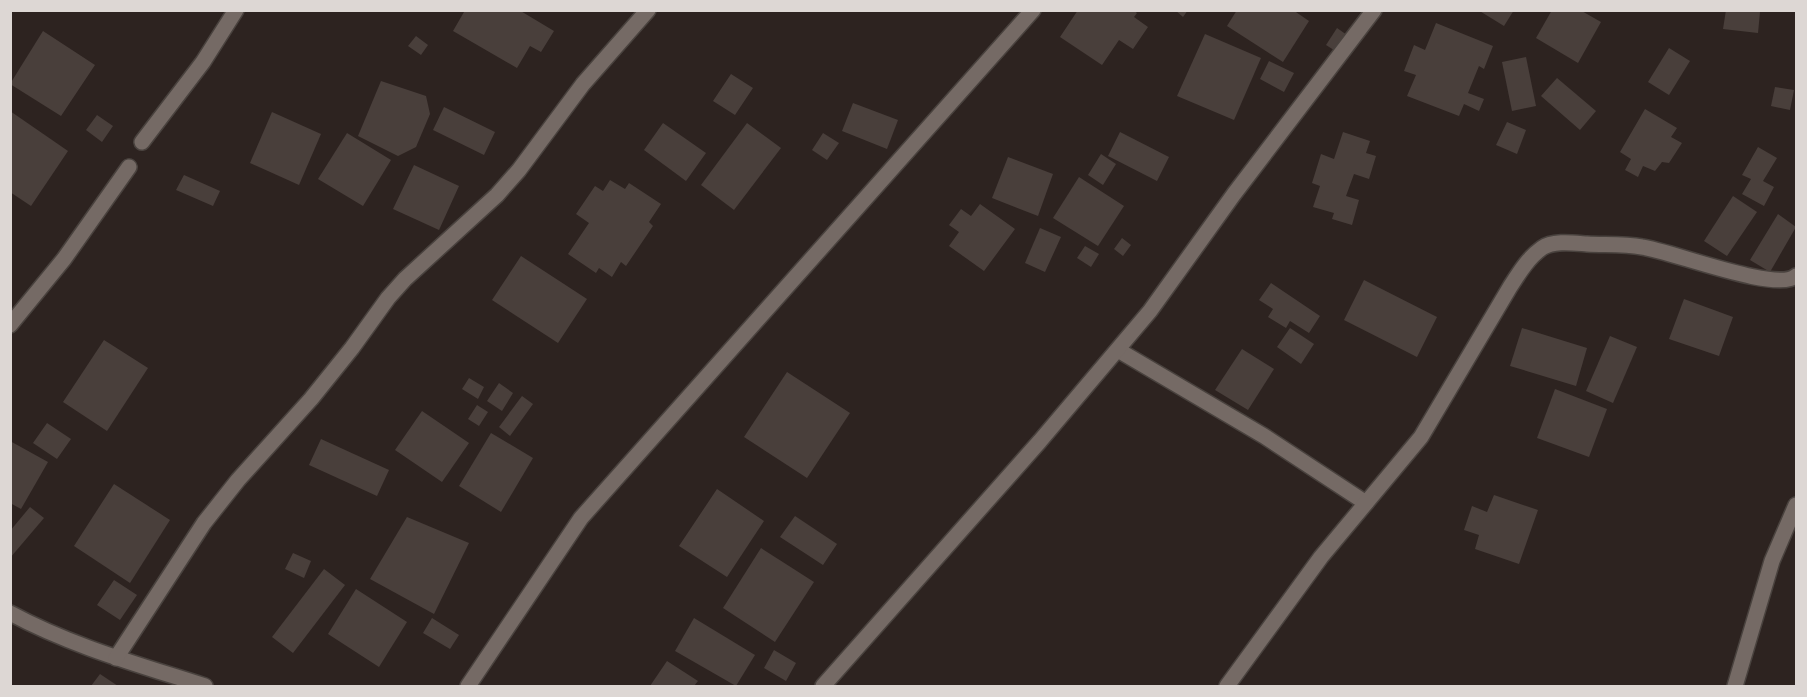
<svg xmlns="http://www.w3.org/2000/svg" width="1807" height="697" font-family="'Alegreya Sans',sans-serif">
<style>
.building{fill:#493f3b}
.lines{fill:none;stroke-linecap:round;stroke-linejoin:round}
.minor-casing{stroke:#49423e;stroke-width:18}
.minor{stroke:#756a65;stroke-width:15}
</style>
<rect width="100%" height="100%" fill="#2d2320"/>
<g class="building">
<path d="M461 10H519L554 31 541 52 530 46 517 68 453 31 464 12Z"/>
<path d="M1078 10H1133L1137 13 1134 17 1148 27 1133 49 1119 40 1102 65 1060 37Z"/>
<path d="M1175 10H1188L1183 17Z"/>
<path d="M1237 10H1293L1309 21 1283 62 1227 26Z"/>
<path d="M1478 10H1514L1504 26Z"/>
<path d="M1552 10H1580L1601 22 1578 63 1536 38Z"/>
<path d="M1726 10 1760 12 1758 33 1723 29Z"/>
<path d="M1436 23 1493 46 1484 69 1479 66 1468 93 1484 99 1479 111 1464 104 1459 116 1407 96 1416 75 1404 71 1414 45 1425 50Z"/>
<path d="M1337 28 1347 35 1337 52 1326 45Z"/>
<path d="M43 31 95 65 61 116 10 84Z"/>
<path d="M1205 34 1261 58 1234 120 1177 96Z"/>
<path d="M416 36 428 45 421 55 408 46Z"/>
<path d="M1669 48 1690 61 1669 95 1648 82Z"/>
<path d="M1526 57 1536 106 1512 111 1502 62Z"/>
<path d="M1269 61 1294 73 1284 92 1260 79Z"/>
<path d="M731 74 753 88 735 115 713 101Z"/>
<path d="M1557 78 1596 111 1580 130 1541 96Z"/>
<path d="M381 81 426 96 430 114 416 147 398 156 358 136Z"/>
<path d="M1775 87 1794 90 1790 110 1771 106Z"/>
<path d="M853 103 898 120 887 149 842 131Z"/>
<path d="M444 107 495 132 484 155 433 130Z"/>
<path d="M1645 109 1677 128 1671 137 1682 143 1669 163 1662 162 1655 171 1643 166 1638 177 1625 170 1631 159 1620 152Z"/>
<path d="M10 111 68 151 31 206 10 192Z"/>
<path d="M272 112 321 134 299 185 250 163Z"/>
<path d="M97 115 113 126 102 142 86 130Z"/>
<path d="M1507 122 1526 130 1517 154 1496 145Z"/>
<path d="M663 123 706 153 686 181 644 150Z"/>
<path d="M747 123 781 148 734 210 701 185Z"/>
<path d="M1120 132 1169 157 1157 181 1108 156Z"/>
<path d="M1343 132 1370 141 1366 153 1376 156 1369 179 1354 174 1346 196 1359 200 1352 225 1332 219 1334 213 1313 207 1320 186 1312 183 1321 154 1334 159Z"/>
<path d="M347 133 391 160 363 206 318 179Z"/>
<path d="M823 133 839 143 827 160 812 150Z"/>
<path d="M1758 147 1777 158 1763 181 1774 187 1764 206 1742 194 1751 179 1742 175Z"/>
<path d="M1101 154 1116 164 1103 185 1088 175Z"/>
<path d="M1008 157 1053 174 1038 216 992 198Z"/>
<path d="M414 165 459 186 439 230 393 209Z"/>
<path d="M184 175 220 191 213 206 176 190Z"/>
<path d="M1079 177 1124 206 1098 246 1053 218Z"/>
<path d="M610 180 625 189 629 183 661 204 649 222 653 226 626 266 621 262 612 277 599 268 596 273 568 254 589 223 576 214 595 186 603 191Z"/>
<path d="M1733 196 1757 212 1727 256 1704 241Z"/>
<path d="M980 204 1015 229 984 271 949 246 959 232 949 225 961 209 971 216Z"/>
<path d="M1778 214 1796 227 1770 272 1750 260Z"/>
<path d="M1040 228 1061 237 1045 272 1025 263Z"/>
<path d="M1122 238 1131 245 1123 256 1114 249Z"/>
<path d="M1085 246 1099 254 1091 267 1077 258Z"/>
<path d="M521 256 587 299 558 343 492 300Z"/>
<path d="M1364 280 1437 317 1417 357 1344 320Z"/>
<path d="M1271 283 1320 316 1309 333 1290 321 1286 328 1268 317 1273 309 1259 300Z"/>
<path d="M1684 299 1733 317 1719 356 1669 339Z"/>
<path d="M1290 328 1314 344 1301 364 1277 347Z"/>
<path d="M1522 328 1587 348 1576 386 1510 366Z"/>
<path d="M1610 336 1637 347 1613 403 1586 391Z"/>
<path d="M104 340 148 368 107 431 63 402Z"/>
<path d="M1242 349 1274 369 1248 410 1215 390Z"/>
<path d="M787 372 850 413 807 478 744 437Z"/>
<path d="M469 378 484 387 478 399 462 389Z"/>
<path d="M499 383 513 393 502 411 487 401Z"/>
<path d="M1555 389 1607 409 1589 457 1537 438Z"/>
<path d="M522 396 533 404 510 436 499 427Z"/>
<path d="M477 405 488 412 479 426 468 419Z"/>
<path d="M422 411 469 443 442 482 395 450Z"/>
<path d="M47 423 71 439 57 459 33 443Z"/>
<path d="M491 433 533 458 501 512 459 486Z"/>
<path d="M321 439 389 470 377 496 309 465Z"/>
<path d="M10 441 48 462 21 509 10 503Z"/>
<path d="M114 484 170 520 130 583 74 546Z"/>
<path d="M717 489 764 521 727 577 679 546Z"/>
<path d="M1494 495 1538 510 1519 564 1475 549 1479 535 1464 530 1472 506 1487 512Z"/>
<path d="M30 507 44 518 10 558V531Z"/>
<path d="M795 516 837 544 823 565 780 537Z"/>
<path d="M407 517 469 543 434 614 370 579Z"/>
<path d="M761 548 814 582 775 642 723 608Z"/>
<path d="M293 553 311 561 304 578 285 569Z"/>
<path d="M324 569 345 585 293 653 272 637Z"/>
<path d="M114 580 137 595 120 620 97 605Z"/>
<path d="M356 589 407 622 379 667 328 634Z"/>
<path d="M432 618 459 635 450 649 423 633Z"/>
<path d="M694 618 755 655 736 686 675 651Z"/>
<path d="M774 650 796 663 786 681 764 668Z"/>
<path d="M667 661 698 681 694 686H650Z"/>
<path d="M100 674 118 686H91Z"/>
</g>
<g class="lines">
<defs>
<g id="minor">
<path d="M142 142 203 62 236 10"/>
<path d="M10 325 64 259 129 167"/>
<path d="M1118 350 1264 436 1366 503"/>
<path d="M10 613C71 646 140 665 205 686"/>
<path d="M116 658 204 523 238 480 311 399 352 348 388 298 405 279 497 195 519 170 583 84 648 10"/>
<path d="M468 686 581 518 1033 10"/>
<path d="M823 686 1040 441 1150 311 1234 194 1374 10"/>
<path d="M1227 686 1321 557 1421 437 1510 287C1519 273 1528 258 1542 248 1553 240 1574 243 1587 244 1605 245 1624 244 1642 247 1671 251 1777 293 1796 276"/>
<path d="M1735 686 1772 561 1796 505"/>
</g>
</defs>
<use href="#minor" class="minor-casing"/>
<use href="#minor" class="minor"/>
</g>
<rect width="1807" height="697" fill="none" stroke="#ddd7d4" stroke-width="24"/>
</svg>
